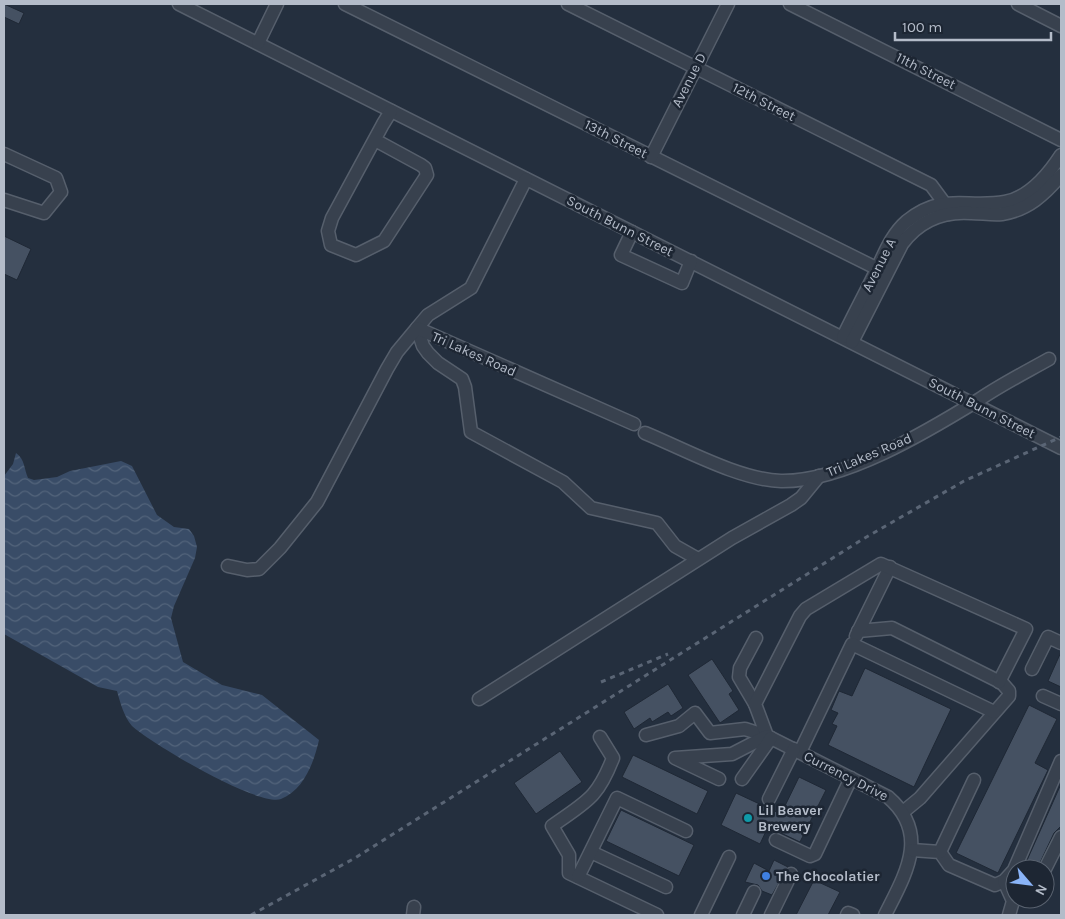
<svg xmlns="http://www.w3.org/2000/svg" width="1065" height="919" font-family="Karla,sans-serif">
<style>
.water{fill:url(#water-waves)}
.building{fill:#455162;stroke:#1f2835}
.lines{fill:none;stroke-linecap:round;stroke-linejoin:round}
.minor-casing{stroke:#565f6c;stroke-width:15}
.minor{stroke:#38414e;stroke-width:12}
.rail{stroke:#5a6575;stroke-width:3;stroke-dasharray:5 5;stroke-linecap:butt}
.culture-dot{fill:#0f9aa8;stroke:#1d2633;stroke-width:2}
.shop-dot{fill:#3f7fe0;stroke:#1d2633;stroke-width:2}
.labels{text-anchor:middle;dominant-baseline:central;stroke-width:5;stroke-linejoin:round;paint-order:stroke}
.street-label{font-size:14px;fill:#b4bcc9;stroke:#1d2633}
.poi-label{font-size:14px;font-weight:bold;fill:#b4bcc9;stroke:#1d2633;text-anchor:start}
</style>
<defs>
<pattern id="water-waves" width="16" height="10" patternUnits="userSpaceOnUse" patternTransform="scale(1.25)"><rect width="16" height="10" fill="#394c67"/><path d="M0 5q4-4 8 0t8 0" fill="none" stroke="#53647b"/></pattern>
</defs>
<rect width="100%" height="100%" fill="#242f3e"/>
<path class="water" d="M16 453C25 459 24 469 28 478L34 480 57 477 70 471 121 461 132 466 157 515 174 527 189 529 194 536 197 547 195 558 174 606 171 618 183 662 222 685 262 695 319 740C314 762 304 790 281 799 258 807 152 744 132 726 124 717 120 702 117 691L98 687 4 634V476L13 464Z"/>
<g class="building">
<path d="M4 4 24 13 19 24 4 17Z"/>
<path d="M4 236 31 249 17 280 4 274Z"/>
<path d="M1061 652V687L1048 681Z"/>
<path d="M712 659 733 691 729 694 739 710 720 723 688 675Z"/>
<path d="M865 668 951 709 914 787 828 745 837 726 832 724 838 713 831 710 839 691 852 696Z"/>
<path d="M668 684 683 708 671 716 668 712 652 722 650 718 634 729 624 712Z"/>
<path d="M1029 705 1057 719 1035 763 1048 770 998 873 956 853Z"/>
<path d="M560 751 582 782 536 814 514 783Z"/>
<path d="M633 755 708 791 697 814 622 777Z"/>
<path d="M799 777 826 790 800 842 768 827 760 844 721 825 736 793 781 814Z"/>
<path d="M1061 784V826L1054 833 1037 869H1029L1024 867Z"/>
<path d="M621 810 694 845 679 876 606 841Z"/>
<path d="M774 860 788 867 772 895 762 891 758 885 745 882 754 863 769 871Z"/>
<path d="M814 880 840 892 828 915H796Z"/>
</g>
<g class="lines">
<defs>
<g id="minor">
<path d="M179 4 1061 448"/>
<path d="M345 4 886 273"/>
<path d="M568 4 931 185 945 204 948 214"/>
<path d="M790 4 1061 140"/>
<path d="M1018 4 1061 26"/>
<path d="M258 43 277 4"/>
<path d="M375 140 421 165 425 168 427 175 384 241 356 255 331 245 328 231 332 218 383 124 391 111"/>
<path d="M4 154 56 178 61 192 44 213 4 200"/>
<path d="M651 157 728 4"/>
<path d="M526 179 471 288 428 315 417 328 423 346 428 353 438 363 462 379 465 387 471 432 563 482 591 508 657 523 675 546 698 559"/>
<path d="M632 232 621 255 682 283 691 261"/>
<path d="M843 337C854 314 866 292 877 269 885 252 892 234 907 221 943 192 966 209 1005 202 1030 197 1048 175 1061 155"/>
<path d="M852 342 902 244C919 221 943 211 971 213 981 213 992 215 1002 214 1028 210 1045 194 1061 175"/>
<path d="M645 433C684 449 740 480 781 481 844 482 928 431 980 399 1002 384 1026 372 1049 359"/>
<path d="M228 566 247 570 259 569 280 548 317 502 387 369 397 352 417 328 634 424"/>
<path d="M858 631 892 628 1002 683 1009 691V696L920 798 903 812"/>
<path d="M856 636 890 567"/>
<path d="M1032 669 1048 637 1061 643"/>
<path d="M1043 696 1061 704"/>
<path d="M479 699 732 538 791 505 801 498 819 476"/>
<path d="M755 704 739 677 740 668 756 638"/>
<path d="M646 735 679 726 695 713 710 733 745 729 767 736 888 797C931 834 905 875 885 915"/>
<path d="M767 736 755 704 800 616 806 609 881 564 1026 629 999 682"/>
<path d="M600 737 613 758C597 799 587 801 552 826L569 855V873L657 915"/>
<path d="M800 752 852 644 994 712"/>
<path d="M719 779 675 758 732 754 767 736"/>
<path d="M742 779 771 738"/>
<path d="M769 799 794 749"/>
<path d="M776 840 810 856 815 854 851 778"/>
<path d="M912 850 940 852 949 865 995 885 1004 881 1014 870 1061 761"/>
<path d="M591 852 666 887"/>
<path d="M940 852 974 780"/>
<path d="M1045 869 1061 837"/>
<path d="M578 877 617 798 686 831"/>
<path d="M1004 881 1013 901 1009 915"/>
<path d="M413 915 414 907"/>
<path d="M701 915 729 857"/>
<path d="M743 915 754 892"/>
<path d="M771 915 791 874"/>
<path d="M847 915 848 913 853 915"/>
</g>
</defs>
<use href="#minor" class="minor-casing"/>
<use href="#minor" class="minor"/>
<g class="rail">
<path d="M601 682 668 654"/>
<path d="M251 915 355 858 863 539 964 481 1061 437"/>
</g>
</g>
<circle class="culture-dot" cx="748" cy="818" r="5"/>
<circle class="shop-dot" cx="766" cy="876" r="5"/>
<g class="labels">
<g class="street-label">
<text transform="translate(926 71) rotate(27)">11th Street</text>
<text transform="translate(689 80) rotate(-63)">Avenue D</text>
<text transform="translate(764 102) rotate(27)">12th Street</text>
<text transform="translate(616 139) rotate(27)">13th Street</text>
<text transform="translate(620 226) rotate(27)">South Bunn Street</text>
<text transform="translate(879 265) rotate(-63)">Avenue A</text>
<text transform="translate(474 354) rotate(24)">Tri Lakes Road</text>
<text transform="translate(982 408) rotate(27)">South Bunn Street</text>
<text transform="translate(869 455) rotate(-23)">Tri Lakes Road</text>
<text transform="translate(846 776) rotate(27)">Currency Drive</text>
</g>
<g class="poi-label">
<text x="758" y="810">Lil Beaver<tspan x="758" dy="16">Brewery</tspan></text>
<text x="776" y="876">The Chocolatier</text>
</g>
</g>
<rect width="1065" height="919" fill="none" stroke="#b4bcc9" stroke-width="10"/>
<g transform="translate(1030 884) rotate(118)"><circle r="24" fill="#1d2633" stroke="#59626f"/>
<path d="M0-4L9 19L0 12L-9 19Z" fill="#8ab4f8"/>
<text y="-8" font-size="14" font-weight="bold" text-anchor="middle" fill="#b4bcc9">N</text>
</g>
<path d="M895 32v8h156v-8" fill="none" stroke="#b4bcc9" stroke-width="2.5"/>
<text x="902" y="32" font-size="15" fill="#b4bcc9" stroke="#1d2633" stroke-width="4" paint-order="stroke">100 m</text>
</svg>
